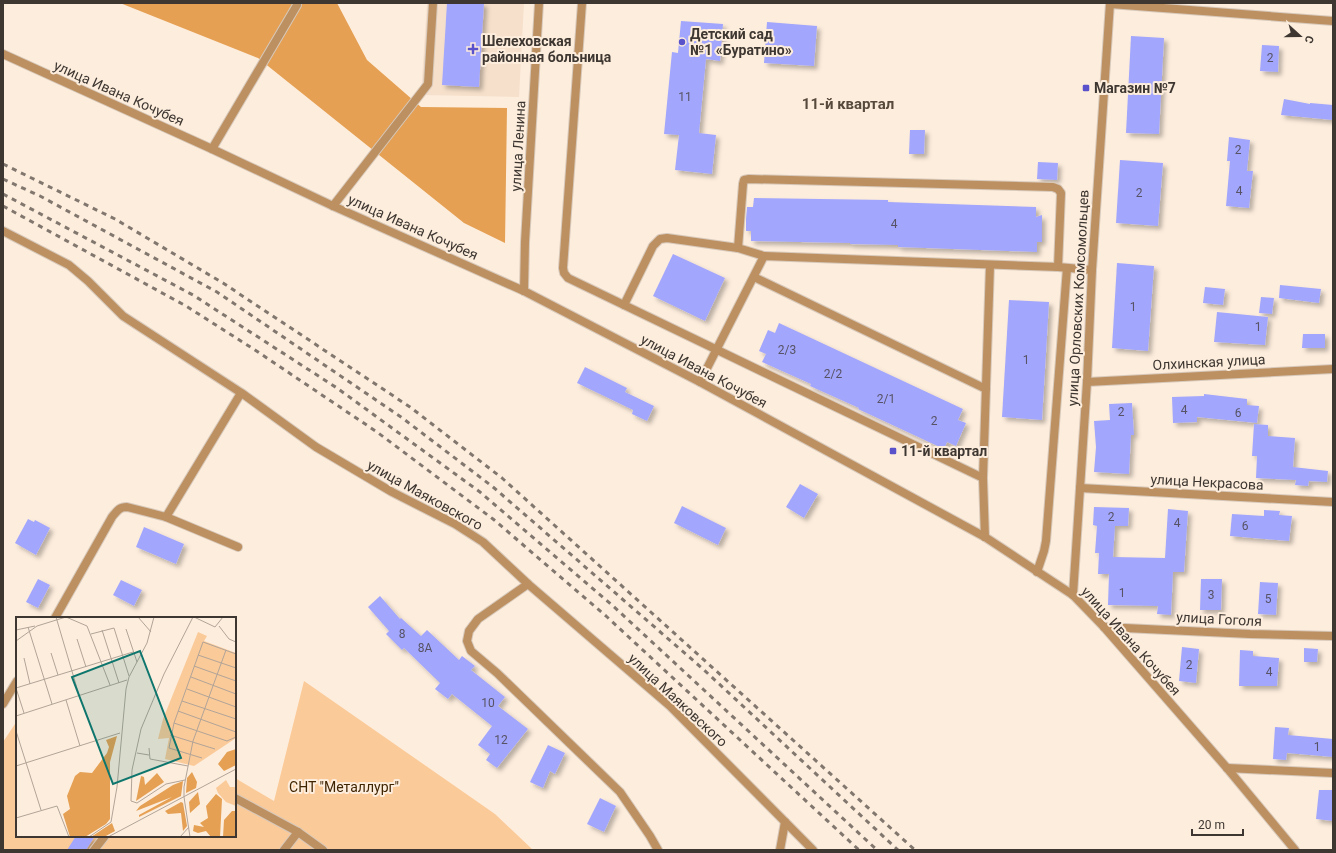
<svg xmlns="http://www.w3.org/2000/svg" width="1336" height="853" font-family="Roboto,sans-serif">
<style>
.built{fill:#f6e0cb}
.green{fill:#fbca99}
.forest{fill:#e5a053}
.building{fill:#a2a6fd;filter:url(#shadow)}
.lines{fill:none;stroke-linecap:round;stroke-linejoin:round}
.service-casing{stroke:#d7c9bb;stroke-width:10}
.minor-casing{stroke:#d7c9bb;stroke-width:10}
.tertiary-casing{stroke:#d7c9bb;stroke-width:10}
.service{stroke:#bd9061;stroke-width:8}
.minor{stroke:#bd9061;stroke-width:8}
.tertiary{stroke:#bd9061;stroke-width:8}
.rail{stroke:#81776e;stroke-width:3;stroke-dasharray:5 5;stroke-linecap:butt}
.poi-dot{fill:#5a52ca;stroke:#fdeddd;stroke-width:1.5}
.labels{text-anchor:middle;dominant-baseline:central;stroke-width:4;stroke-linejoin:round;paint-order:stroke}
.number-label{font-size:12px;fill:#575364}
.poi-label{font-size:14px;font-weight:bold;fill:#3e3731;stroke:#fdeddd;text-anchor:start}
.street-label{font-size:14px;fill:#3e3731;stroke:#fdeddd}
.park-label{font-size:14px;fill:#402503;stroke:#fdeddd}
.neighbourhood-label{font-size:15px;font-weight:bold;fill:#574a3d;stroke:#fdeddd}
.inset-road{fill:none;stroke:#b1a498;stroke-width:1}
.view{fill:#0f766e;fill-opacity:0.15;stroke:#0f766e;stroke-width:2}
.inset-edge{fill:none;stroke:#3e3731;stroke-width:2}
</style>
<defs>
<filter id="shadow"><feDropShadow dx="3.5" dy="3.5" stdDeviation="2" flood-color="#0004"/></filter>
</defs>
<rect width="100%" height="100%" fill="#fdeddd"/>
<path class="built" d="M427 3H524L519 97 421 95Z"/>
<path class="green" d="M304 681 495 814 533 850H3V742L17 721V836H235V778L274 801Z"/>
<path class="forest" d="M120 3H337L367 60 421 107 507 108 505 243 464 223 258 58Z"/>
<g class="building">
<path d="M447 3H484L479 87 442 85Z"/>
<path d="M681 21 723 24 720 61 706 59 699 133 716 135 712 174 675 170 679 135 664 134 672 52 678 53Z"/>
<path d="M767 22 817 26 814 66 764 63Z"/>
<path d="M1131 36 1164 38 1159 134 1126 133Z"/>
<path d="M1262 45 1279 46 1278 72 1260 71Z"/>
<path d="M1284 99 1310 104V103L1333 105V120L1281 115Z"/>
<path d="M910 130H925L924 154H909Z"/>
<path d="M1229 137 1250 140 1247 171H1253L1249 208 1226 206 1230 161H1227Z"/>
<path d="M1120 160 1163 163 1158 226 1116 223Z"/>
<path d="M1038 162 1058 163 1057 180 1037 179Z"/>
<path d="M754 198 888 200V202L1036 207V217L1042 215V242H1037V252L898 247V245L850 244V243L751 241V231H746V219L747 207H753Z"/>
<path d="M673 254 725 278 705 321 653 296Z"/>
<path d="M1117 263 1154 266 1148 351 1112 348Z"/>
<path d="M1280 285 1321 289 1319 303 1279 298Z"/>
<path d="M1205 287 1225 289 1223 305 1203 303Z"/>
<path d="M1261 297 1274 298 1272 314 1259 313Z"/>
<path d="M1009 300 1049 302 1042 420 1002 417Z"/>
<path d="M1217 312 1268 317 1265 345 1214 342Z"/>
<path d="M779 323 963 409 958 420 966 423 956 446 947 442 944 449 858 409 859 408 810 386 811 384 762 362 766 354 759 351 768 330 775 333Z"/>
<path d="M1303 334H1325V348H1302Z"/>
<path d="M585 367 627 388 625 392 654 406 647 421 632 414 633 410 577 383Z"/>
<path d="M1204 394 1247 399V405L1259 406 1257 423 1197 417V422L1173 423 1172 397 1204 396Z"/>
<path d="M1132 403 1134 435H1131L1129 474 1094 472 1096 447 1094 421 1110 420 1109 404Z"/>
<path d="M1254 424 1268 425V436L1295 438 1293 467 1328 471 1327 482 1309 481 1308 486 1295 485 1296 480 1256 478 1257 456H1252Z"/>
<path d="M800 484 818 494 804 518 786 507Z"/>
<path d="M682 506 726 528 718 545 674 523Z"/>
<path d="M1094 507 1129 508 1128 526H1115L1113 557 1165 558 1168 509 1188 511 1184 572H1173L1171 615 1157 614 1158 606 1108 605 1109 574H1098L1099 553H1095L1097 526 1093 525Z"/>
<path d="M1264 510 1280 511 1279 515 1292 516 1289 541 1230 536 1232 514 1264 516Z"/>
<path d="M28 519 34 522 35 520 50 528 36 555 15 543Z"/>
<path d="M144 527 184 544 176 564 136 547Z"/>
<path d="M38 579 50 585 38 608 26 602Z"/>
<path d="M1201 579H1222L1221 610H1200Z"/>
<path d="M121 580 142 590 134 606 113 595Z"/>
<path d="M1260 582 1278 583 1276 615 1258 614Z"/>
<path d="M380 596 400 619 401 618 421 636 427 630 459 660 462 656 475 666 471 670 505 697 498 706 528 729 497 768 486 760 490 754 478 745 492 726 452 694 448 699 435 689 440 683 404 648 402 650 386 634 389 631 368 607Z"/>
<path d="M1182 647 1199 649 1196 683 1179 681Z"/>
<path d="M1304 648 1318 649 1317 662H1304Z"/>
<path d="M1240 650 1253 651V656L1279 658 1277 686H1239Z"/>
<path d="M1275 727 1289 728 1288 735 1333 739V757L1287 753 1286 760 1273 759Z"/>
<path d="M548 745 565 753 555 774 550 771 543 788 530 782Z"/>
<path d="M1319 790H1333V821L1316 819Z"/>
<path d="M600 798 616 806 604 832 587 824Z"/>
<path d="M76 836H95L86 850H67Z"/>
</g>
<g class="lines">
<defs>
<g id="service">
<path d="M582 3 563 268 564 273 568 278 624 305 983 478"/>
<path d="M212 149 297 5"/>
<path d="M333 206 428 84 433 3"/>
<path d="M764 256 738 248 743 184 744 180 749 179 1053 187 1058 189 1061 193 1058 267"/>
<path d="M754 277 986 389"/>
<path d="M624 305 653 246 660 239 667 238 738 248"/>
<path d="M700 382 764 256 1058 267 1092 270"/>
<path d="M985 537 983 478 990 265"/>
<path d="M1037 572 1044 551 1046 541 1067 268"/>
<path d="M528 584 478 619 469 631 467 641 471 651 497 673 620 792 650 836 658 850"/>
<path d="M780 850 785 822"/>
</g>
<g id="minor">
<path d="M1110 4 1333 21"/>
<path d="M3 231 69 265 88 281 123 316 243 394 316 447 392 492 455 524 483 542 528 584 670 706 813 850"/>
<path d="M524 291 525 242 539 3"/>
<path d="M1087 382 1333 369"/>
<path d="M1080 488 1333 502"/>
<path d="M166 517 241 393"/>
<path d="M55 618 112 517C117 511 119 507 127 507L166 517 238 547"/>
<path d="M1104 627 1250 634 1333 636"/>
<path d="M3 704 17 681"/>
<path d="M1227 768 1333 773"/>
<path d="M235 798 298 832 323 850"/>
<path d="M94 850 105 836"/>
<path d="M284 850 298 832"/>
</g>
<g id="tertiary">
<path d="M3 54 212 149 333 206 524 291 700 382 985 537 1073 595 1104 627 1227 768 1295 850"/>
<path d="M1073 595 1087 382 1092 270 1110 3"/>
</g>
</defs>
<use href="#service" class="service-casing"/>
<use href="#minor" class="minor-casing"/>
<use href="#tertiary" class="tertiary-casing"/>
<use href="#service" class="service"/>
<use href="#minor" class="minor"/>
<use href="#tertiary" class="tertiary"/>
<g class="rail">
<path d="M3 164 115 219 223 283 410 407 502 478 915 850"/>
<path d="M3 179 40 196 217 292 401 417 493 487 703 669 898 850"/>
<path d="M3 194 193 295 337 388 480 492 612 605 877 850"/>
<path d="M3 206 186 306 255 350 377 432 493 519 606 616 859 850"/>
</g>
</g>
<g class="poi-dot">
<circle cx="682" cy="42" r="4"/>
<path d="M471 43h4v4h4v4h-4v4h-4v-4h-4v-4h4z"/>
<rect x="1082" y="84" width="8" height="8" rx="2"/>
<rect x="889" y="447" width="8" height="8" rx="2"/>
</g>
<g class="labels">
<g class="number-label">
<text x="1270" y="58">2</text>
<text x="685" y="97">11</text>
<text x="1238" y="150">2</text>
<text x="1239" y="191">4</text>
<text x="1139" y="193">2</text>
<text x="894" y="224">4</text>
<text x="1133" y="307">1</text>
<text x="1258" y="327">1</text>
<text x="787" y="350">2/3</text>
<text x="1026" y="360">1</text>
<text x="833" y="374">2/2</text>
<text x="886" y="399">2/1</text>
<text x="1184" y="410">4</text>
<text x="1121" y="412">2</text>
<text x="1238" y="413">6</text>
<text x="934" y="421">2</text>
<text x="1111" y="517">2</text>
<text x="1177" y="523">4</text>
<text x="1245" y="526">6</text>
<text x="1122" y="593">1</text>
<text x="1211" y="595">3</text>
<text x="1268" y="599">5</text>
<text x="402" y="634">8</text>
<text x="425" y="648">8А</text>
<text x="1189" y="665">2</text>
<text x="1269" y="672">4</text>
<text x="488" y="703">10</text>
<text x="501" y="740">12</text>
<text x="1317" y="747">1</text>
</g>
<g class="poi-label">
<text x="690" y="34">Детский сад<tspan x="690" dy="16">№1 «Буратино»</tspan></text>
<text x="482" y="41">Шелеховская<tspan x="482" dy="16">районная больница</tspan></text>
<text x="1094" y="88">Магазин №7</text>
<text x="901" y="451">11-й квартал</text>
</g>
<g class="street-label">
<text transform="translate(119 93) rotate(24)">улица Ивана Кочубея</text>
<text transform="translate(518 146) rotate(-87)">улица Ленина</text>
<text transform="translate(413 227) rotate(24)">улица Ивана Кочубея</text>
<text transform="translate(1078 298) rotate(-87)">улица Орловских Комсомольцев</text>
<text transform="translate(1209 362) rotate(-3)">Олхинская улица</text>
<text transform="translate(704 371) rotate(28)">улица Ивана Кочубея</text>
<text transform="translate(1207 482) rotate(3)">улица Некрасова</text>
<text transform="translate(425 495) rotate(29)">улица Маяковского</text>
<text transform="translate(1219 619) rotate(3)">улица Гоголя</text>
<text transform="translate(1131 641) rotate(48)">улица Ивана Кочубея</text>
<text transform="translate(678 700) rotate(43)">улица Маяковского</text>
</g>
<g class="park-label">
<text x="344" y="787">СНТ "Металлург"</text>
</g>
<g class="neighbourhood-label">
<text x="848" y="104">11-й квартал</text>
</g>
</g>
<g transform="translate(16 617)">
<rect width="220" height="220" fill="#fdeddd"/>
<path d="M182 15 191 19 188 24 220 36V121L178 149 149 142 153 121 142 122 147 102ZM210 163 214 170H220V189L210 185 202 176 200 171Z" fill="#fbca99"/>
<path d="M101 119 94 145V202L90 207 69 220H54L47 197 54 192 51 179 59 159 64 155 76 156 91 136 93 130 90 123ZM220 132V148L208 154 202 147 211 135ZM176 155 181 165 180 171 170 176 171 161ZM141 156 148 165 120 184 125 159 128 160 129 168ZM167 164 165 179 123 200V198L156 180 120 194 124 189 157 168ZM182 175 184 187 174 196 173 185ZM200 177 206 182 204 220H195L190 214 182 216 177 214 178 208 188 210 184 206 192 201 190 189ZM165 185 167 186 171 209 167 214 165 196 152 197 149 194ZM216 194H220V220H207L208 203ZM96 206 99 214 88 220H75Z" fill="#e5a053"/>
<path class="inset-road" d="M40 0 63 78M122 0 135 15M178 0 199 10 207 0M71 9 94 68M203 9 213 22 220 25M12 10 36 87M110 12 121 45M0 13 19 9M86 13 103 66M75 17 98 11 113 59M61 22 70 50M0 24 21 9 50 0 71 9M35 36 42 58M182 38 220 51M8 41 14 67M178 49 220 64M175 60 220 77M0 71 117 35M0 71 8 96M171 72 220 90M50 83 64 129M166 84 220 102M162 94 220 115M0 99 111 63M158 106 211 124 220 120M0 114 25 193M154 118 199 132M133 131 134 142 172 149M121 136 133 138M186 141 153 131 158 106 187 25 220 37M0 149 104 116M169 163 150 167 121 186 115 184 116 153 125 112 148 57 177 0M168 180V170L177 124 210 33M168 180 174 220M0 201 41 189 53 220M73 220 95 205 101 170 110 72 113 60 131 26 138 0M92 220 220 152M164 220 173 210"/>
<path class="view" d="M124 34 165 141 97 167 56 60Z"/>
<rect width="220" height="220" class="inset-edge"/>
</g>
<rect width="1336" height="853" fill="none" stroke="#3e3731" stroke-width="8"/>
<g transform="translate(1300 36) rotate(111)" stroke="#fdeddd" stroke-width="3" paint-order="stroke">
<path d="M0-3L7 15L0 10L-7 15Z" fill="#3e3731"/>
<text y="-6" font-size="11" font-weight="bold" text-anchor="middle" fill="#3e3731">С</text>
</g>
<path d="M1192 829v6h51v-6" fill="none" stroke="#3e3731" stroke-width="2"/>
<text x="1198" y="829" font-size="12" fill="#3e3731" stroke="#fdeddd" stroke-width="3" paint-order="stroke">20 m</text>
</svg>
